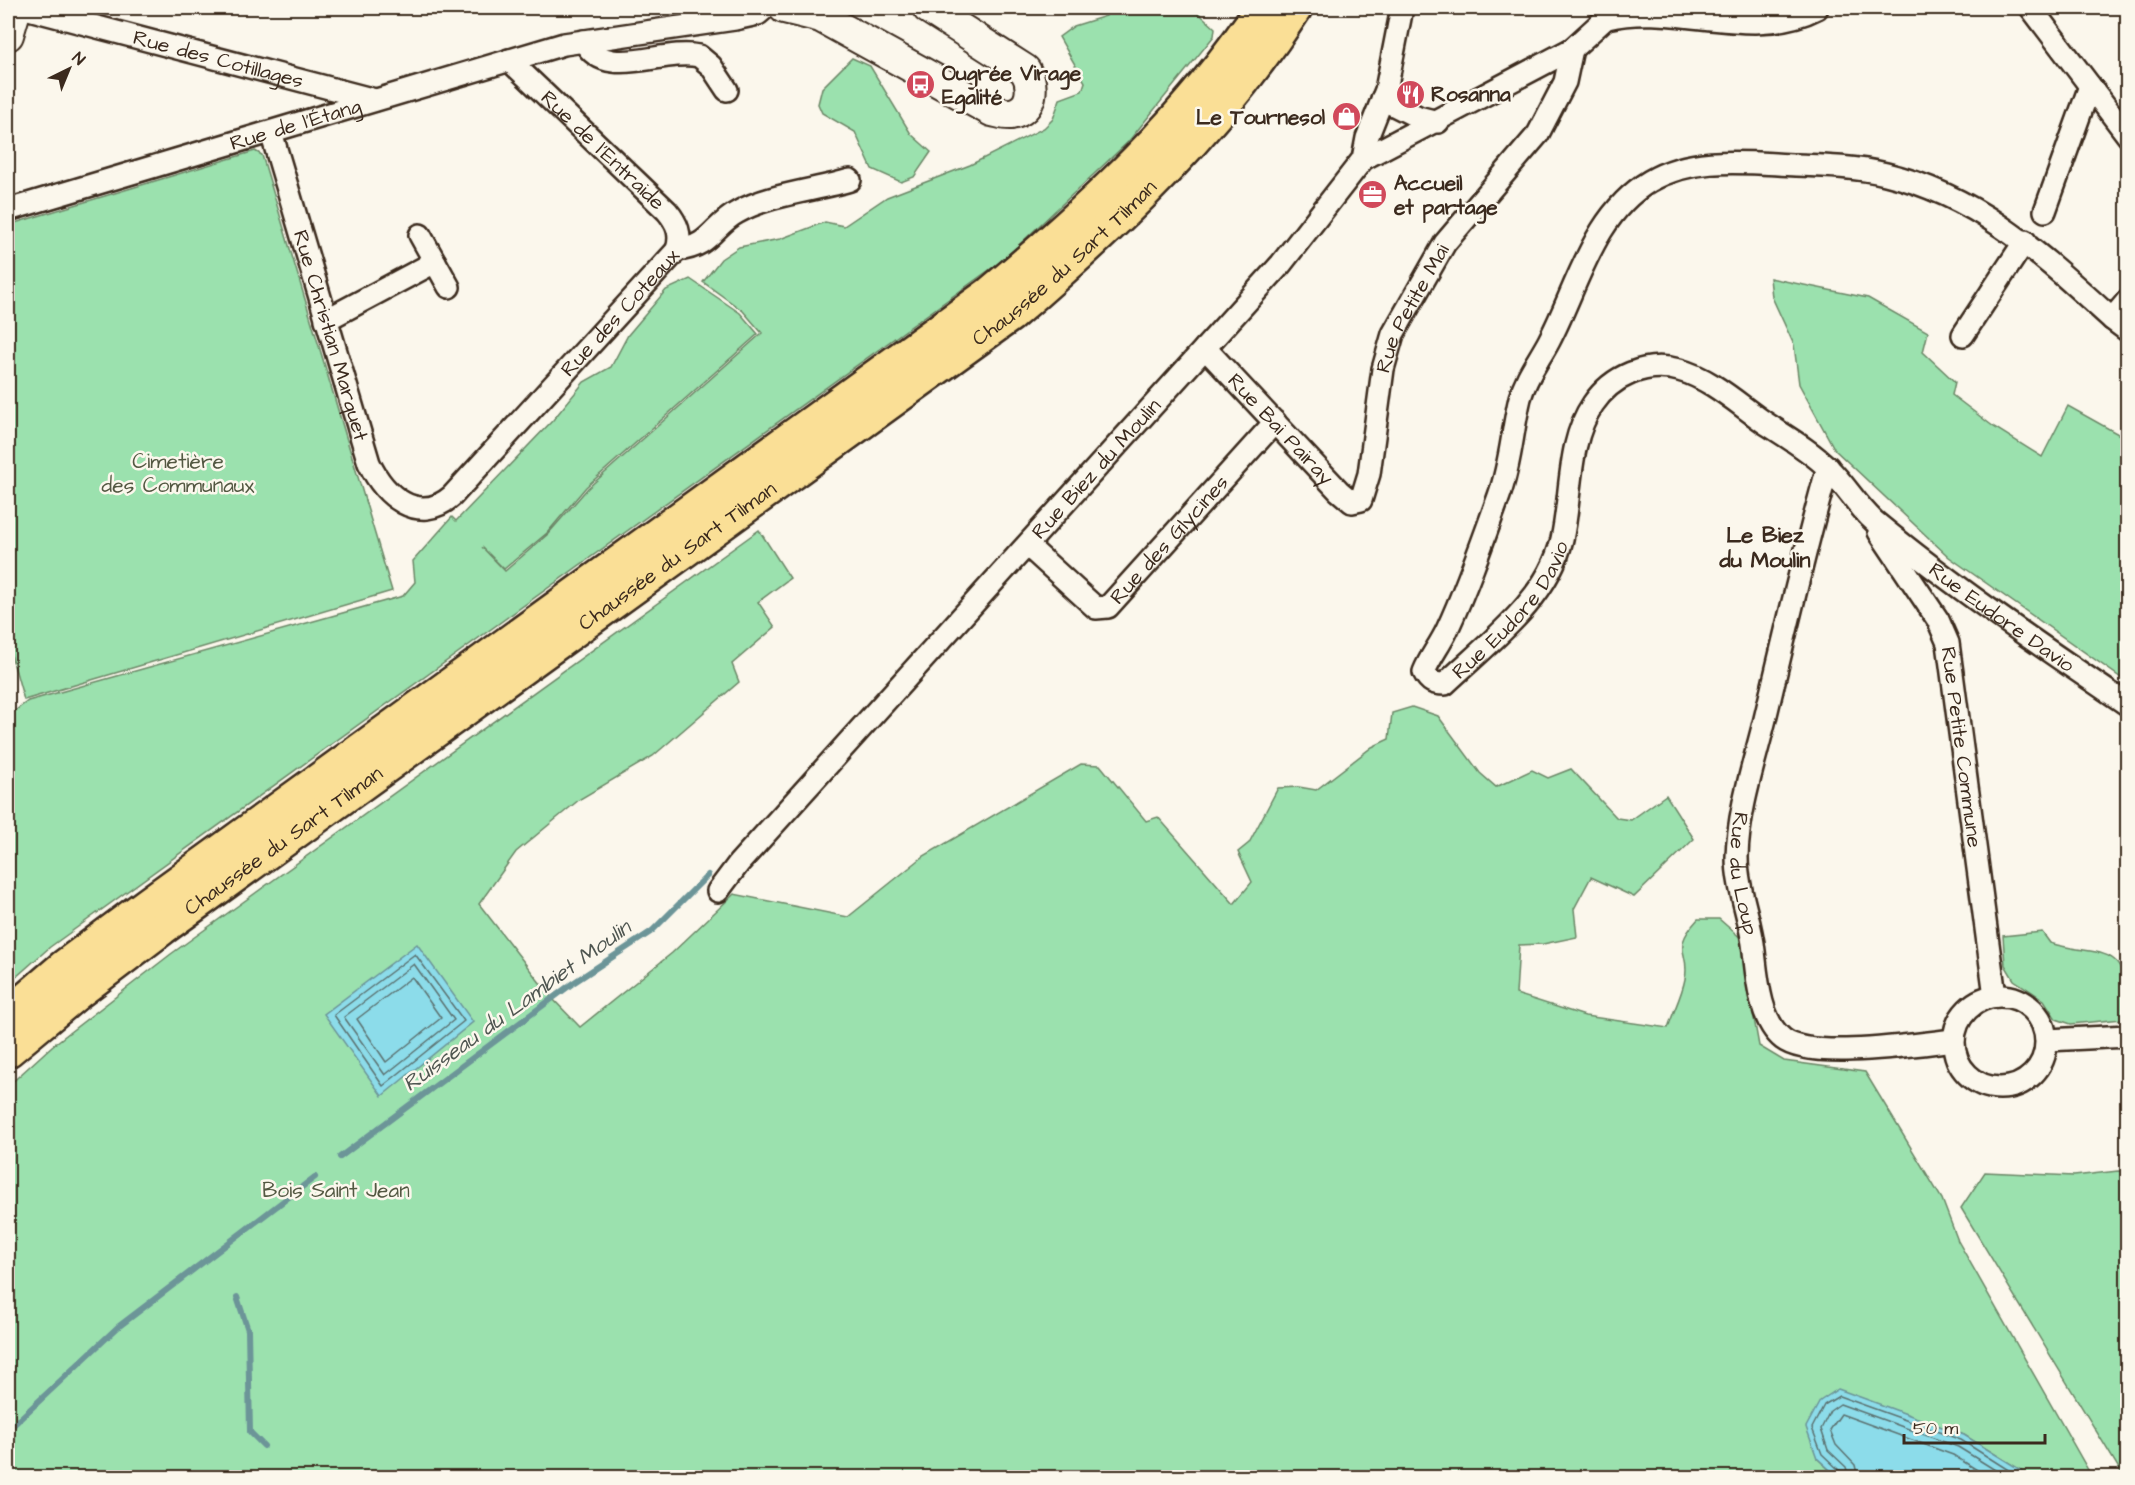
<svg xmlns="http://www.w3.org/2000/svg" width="2135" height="1485" font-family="'Architects Daughter',sans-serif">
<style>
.green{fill:#9be1ae;stroke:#6b8666;stroke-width:1.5}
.water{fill:#8cdcea;stroke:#6c9598;stroke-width:1.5}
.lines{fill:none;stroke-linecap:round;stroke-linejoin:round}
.shore{stroke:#5b7170;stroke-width:1.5}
.stream{stroke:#6c9598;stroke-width:6}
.street-casing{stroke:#3b2a1e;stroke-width:26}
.secondary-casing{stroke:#3b2a1e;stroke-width:34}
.highway-casing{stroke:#3b2a1e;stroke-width:38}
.street{stroke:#fbf7ec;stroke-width:21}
.secondary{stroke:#fbf7ec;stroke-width:30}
.highway{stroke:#fadf96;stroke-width:33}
.labels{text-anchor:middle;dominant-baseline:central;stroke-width:5;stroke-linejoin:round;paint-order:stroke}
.street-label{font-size:21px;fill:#3b2a1e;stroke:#fbf7ec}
.poi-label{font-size:21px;font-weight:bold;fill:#3b2a1e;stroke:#fbf7ec;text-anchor:start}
.park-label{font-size:21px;fill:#535842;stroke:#fbf7ec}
.neighbourhood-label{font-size:22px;font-weight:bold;fill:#3b2a1e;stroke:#fbf7ec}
.water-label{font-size:22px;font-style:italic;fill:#4f5651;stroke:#fbf7ec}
</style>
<rect width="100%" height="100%" fill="#fbf7ec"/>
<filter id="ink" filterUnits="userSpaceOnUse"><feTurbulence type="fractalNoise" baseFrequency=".0167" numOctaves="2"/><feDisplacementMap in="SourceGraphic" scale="12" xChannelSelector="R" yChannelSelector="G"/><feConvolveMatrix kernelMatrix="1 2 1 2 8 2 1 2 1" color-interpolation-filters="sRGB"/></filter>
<g filter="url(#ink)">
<g class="green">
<path d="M1107 8H1193L1215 28 1214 36 1128 142 1003 260 50 947 8 984V716L28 701 403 596 415 582 413 561 452 517 456 521 553 420 584 382 611 367 628 335 666 290 690 279 740 313 758 334 586 487 547 533 504 569 482 547 505 571 548 534 588 488 762 333 743 311 703 282 721 259 739 247 780 239 825 222 844 226 887 197 970 165 1044 128 1053 119 1060 99 1082 91 1085 82 1059 37 1074 26 1106 16Z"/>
<path d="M852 58 870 66 911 134 931 152 914 177 901 182 872 169 855 132 822 113 818 104 822 88Z"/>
<path d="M255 151 262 155 392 591 24 700 8 644V225Z"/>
<path d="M1770 278 1868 298 1928 332 1923 352 1955 382 1952 395 1994 427 2042 457 2068 406 2127 439V682L1949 557 1835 450 1799 384 1794 345 1772 297Z"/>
<path d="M759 530 790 578 758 602 775 627 732 664 739 682 653 756 580 799 516 852 479 904 551 997 580 1027 672 953 734 894 848 917 924 856 1081 764 1100 765 1146 821 1158 817 1234 904 1252 882 1238 852 1249 843 1278 788 1299 787 1316 790 1372 747 1389 739 1392 713 1412 707 1438 716 1480 773 1496 787 1532 770 1548 778 1571 769 1617 818 1631 820 1666 795 1694 839 1634 897 1591 877 1574 909 1577 937 1543 944 1519 945 1516 994 1585 1016 1668 1028C1673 1012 1682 995 1685 979 1691 950 1669 951 1698 919H1719L1743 940V958L1759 1046 1784 1061 1865 1072 1942 1199 1958 1241 2092 1477H2029L2024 1472 1964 1435 1838 1390 1817 1458 1838 1478 8 1477V1086L52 1046 171 954Z"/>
<path d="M2042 932 2050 943C2104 959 2128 939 2127 1014L2122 1019 2071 1024 2056 1019 2044 1000 2014 980 2005 965 2003 936Z"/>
<path d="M2118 1171 2128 1172 2127 1478 2124 1477 1961 1208 1985 1172 2074 1176Z"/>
</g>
<g class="water">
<path d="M417 944 473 1022 382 1096 324 1014Z"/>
<path d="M1838 1389 1964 1435 2024 1472 2029 1477H1838L1817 1458 1806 1427 1820 1401Z"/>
</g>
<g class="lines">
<g class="shore">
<path d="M415 954 464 1021 383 1086 334 1015Z"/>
<path d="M414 964 454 1020 385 1075 344 1017Z"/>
<path d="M412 977 441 1018 386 1062 357 1019Z"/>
<path d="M1842 1478 1840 1471 1822 1454 1812 1428 1824 1405 1839 1396 1961 1440 2021 1478"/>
<path d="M1849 1478 1846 1467 1828 1450 1821 1429 1830 1411 1840 1404 1958 1447 2008 1478"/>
<path d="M1858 1478 1855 1465 1836 1445 1830 1430 1841 1414 1953 1455 1990 1478"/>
</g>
<g class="stream">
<path d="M340 1157 573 983 652 931 708 875"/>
<path d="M237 1297 248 1330 250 1432 264 1446"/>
<path d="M8 1430 118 1327 315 1177"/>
</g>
<defs>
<g id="street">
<path id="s1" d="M25 8 375 100"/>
<path d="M2031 8 2128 136"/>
<path d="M1607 18C1676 1 1752 42 1817 8"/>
<path d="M584 41C606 82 661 48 699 56L711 66 727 90"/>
<path id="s2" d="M509 60 667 211C677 223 682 234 677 250"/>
<path d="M1382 99 1418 117 1438 122"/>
<path id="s3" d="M271 132 369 463C384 495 418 526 452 496L677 250C711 247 713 225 738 212 767 195 817 190 850 180"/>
<path d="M1363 159 1572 49 1617 8"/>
<path id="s4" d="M8 210 564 44 735 19 758 14 765 8"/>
<path d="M2045 211 2090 86"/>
<path d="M420 235 449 287"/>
<path d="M2128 300 2112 319 2128 331"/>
<path id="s5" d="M2112 319C2042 256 1981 197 1886 174 1857 167 1826 166 1796 165 1748 163 1694 155 1650 181 1593 215 1578 286 1549 341 1539 360 1526 376 1520 398 1512 431 1511 463 1499 496 1483 541 1467 587 1447 630 1440 645 1430 657 1424 672 1429 682 1434 684 1445 684 1488 643 1548 600 1562 539 1572 495 1567 442 1593 404 1612 376 1646 361 1679 370 1710 378 1738 404 1764 422 1785 436 1810 450 1828 468 1845 484 1857 506 1874 521 1955 588 2041 646 2128 705"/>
<path d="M326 320 435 262"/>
<path d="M1963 335 2025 241"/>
<path id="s6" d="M1205 348 1339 491 1352 502 1361 500 1369 474 1383 369 1393 334 1445 243 1538 134 1565 82 1572 49"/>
<path id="s7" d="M1828 467C1804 551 1785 635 1765 719 1754 764 1738 811 1737 857 1737 890 1751 919 1754 951 1757 978 1760 1021 1783 1039 1811 1061 1918 1044 1954 1040"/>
<path id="s8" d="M1879 532 1938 620 1948 643 1995 996"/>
<path id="s9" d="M1028 546 1096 608 1108 607 1275 422"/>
<path id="s10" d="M718 891 739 863 1281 264 1363 159 1367 138 1386 90 1402 8"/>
<circle cx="2000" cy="1042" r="46"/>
<path d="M2047 1040 2128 1036"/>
</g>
<g id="secondary">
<path d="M784 8 821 17 992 111C998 112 1006 115 1011 114 1034 110 1034 85 1025 70L928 8"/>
<path d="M8 35 16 8"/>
</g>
<g id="highway">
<path d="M8 1015 64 967 147 905 991 293C1091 209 1190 118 1262 8"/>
<path id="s11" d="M8 1050 79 991 162 928 1010 315C1118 222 1217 128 1295 8"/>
</g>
</defs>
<use href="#street" class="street-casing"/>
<use href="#secondary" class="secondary-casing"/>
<use href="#highway" class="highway-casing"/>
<use href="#street" class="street"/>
<use href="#secondary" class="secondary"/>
<use href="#highway" class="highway"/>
</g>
</g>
<defs>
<symbol id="bus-disc" viewBox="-11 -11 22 22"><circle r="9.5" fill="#d1495b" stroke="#fbf7ec"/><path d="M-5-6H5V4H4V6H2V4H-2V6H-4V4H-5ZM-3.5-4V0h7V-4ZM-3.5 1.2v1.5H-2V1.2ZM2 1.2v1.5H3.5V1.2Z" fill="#fff"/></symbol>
<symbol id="restaurant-disc" viewBox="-11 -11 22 22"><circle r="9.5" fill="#d1495b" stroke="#fbf7ec"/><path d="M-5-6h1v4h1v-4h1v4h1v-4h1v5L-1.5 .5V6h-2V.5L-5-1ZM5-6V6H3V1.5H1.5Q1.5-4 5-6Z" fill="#fff"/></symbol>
<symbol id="shop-disc" viewBox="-11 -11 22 22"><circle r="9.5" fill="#d1495b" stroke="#fbf7ec"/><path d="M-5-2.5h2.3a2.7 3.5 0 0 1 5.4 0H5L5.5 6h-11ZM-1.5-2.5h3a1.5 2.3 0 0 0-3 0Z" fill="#fff"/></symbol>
<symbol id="office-disc" viewBox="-11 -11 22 22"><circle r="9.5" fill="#d1495b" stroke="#fbf7ec"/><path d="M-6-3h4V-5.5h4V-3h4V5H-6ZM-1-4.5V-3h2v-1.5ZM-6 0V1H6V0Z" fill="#fff"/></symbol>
</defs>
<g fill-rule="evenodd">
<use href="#bus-disc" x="904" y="68" width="33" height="33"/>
<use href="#restaurant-disc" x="1394" y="78" width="33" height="33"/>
<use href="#shop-disc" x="1330" y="100" width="33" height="33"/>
<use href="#office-disc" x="1356" y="178" width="33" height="33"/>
</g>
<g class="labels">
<g class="street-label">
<text stroke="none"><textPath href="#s1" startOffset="200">Rue des Cotillages</textPath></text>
<text stroke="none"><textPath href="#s4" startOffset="300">Rue de l'Étang</textPath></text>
<text stroke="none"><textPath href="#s2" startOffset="130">Rue de l'Entraide</textPath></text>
<text stroke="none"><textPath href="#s11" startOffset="1318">Chaussée du Sart Tilman</textPath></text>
<text stroke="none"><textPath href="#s6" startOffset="423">Rue Petite Mai</textPath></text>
<text stroke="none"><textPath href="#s3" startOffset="700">Rue des Coteaux</textPath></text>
<text stroke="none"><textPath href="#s3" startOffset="212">Rue Christian Marquet</textPath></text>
<text stroke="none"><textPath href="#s6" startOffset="111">Rue Bai Pairay</textPath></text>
<text stroke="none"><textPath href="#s10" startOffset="567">Rue Biez du Moulin</textPath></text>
<text stroke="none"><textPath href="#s9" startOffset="195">Rue des Glycines</textPath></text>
<text stroke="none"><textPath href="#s11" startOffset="832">Chaussée du Sart Tilman</textPath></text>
<text stroke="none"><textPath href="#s5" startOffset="1186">Rue Eudore Davio</textPath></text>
<text stroke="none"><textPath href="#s5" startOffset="1923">Rue Eudore Davio</textPath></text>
<text stroke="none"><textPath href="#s8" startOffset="236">Rue Petite Commune</textPath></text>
<text stroke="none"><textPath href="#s11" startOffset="346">Chaussée du Sart Tilman</textPath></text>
<text stroke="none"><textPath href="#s7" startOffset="418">Rue du Loup</textPath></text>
</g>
<g class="poi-label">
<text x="942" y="73">Ougrée Virage<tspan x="942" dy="24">Egalité</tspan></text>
<text x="1431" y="94">Rosanna</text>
<text x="1325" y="117" text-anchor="end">Le Tournesol</text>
<text x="1394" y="183">Accueil<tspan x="1394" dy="24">et partage</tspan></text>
</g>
<g class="park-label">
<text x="178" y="461">Cimetière<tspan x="178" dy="24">des Communaux</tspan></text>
<text x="336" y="1190">Bois Saint Jean</text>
</g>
<g class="neighbourhood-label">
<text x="1765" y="535">Le Biez<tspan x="1765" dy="25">du Moulin</tspan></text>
</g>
<g class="water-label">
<text transform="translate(517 1006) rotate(-36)">Ruisseau du Lambiet Moulin</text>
</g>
</g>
<rect width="2135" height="1485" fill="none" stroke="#fbf7ec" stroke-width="30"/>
<rect x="15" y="15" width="2105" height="1455" fill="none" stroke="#3b2a1e" stroke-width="2" filter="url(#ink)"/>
<g transform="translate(69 69) rotate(43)" stroke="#fbf7ec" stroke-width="4.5" paint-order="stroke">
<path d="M0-4.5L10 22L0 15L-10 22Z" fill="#3b2a1e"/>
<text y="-9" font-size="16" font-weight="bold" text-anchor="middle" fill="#3b2a1e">N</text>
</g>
<path d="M1904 1434v9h141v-9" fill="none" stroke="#3b2a1e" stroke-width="3"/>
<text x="1913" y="1434" font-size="18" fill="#3b2a1e" stroke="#fbf7ec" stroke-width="4.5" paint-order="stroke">50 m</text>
</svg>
